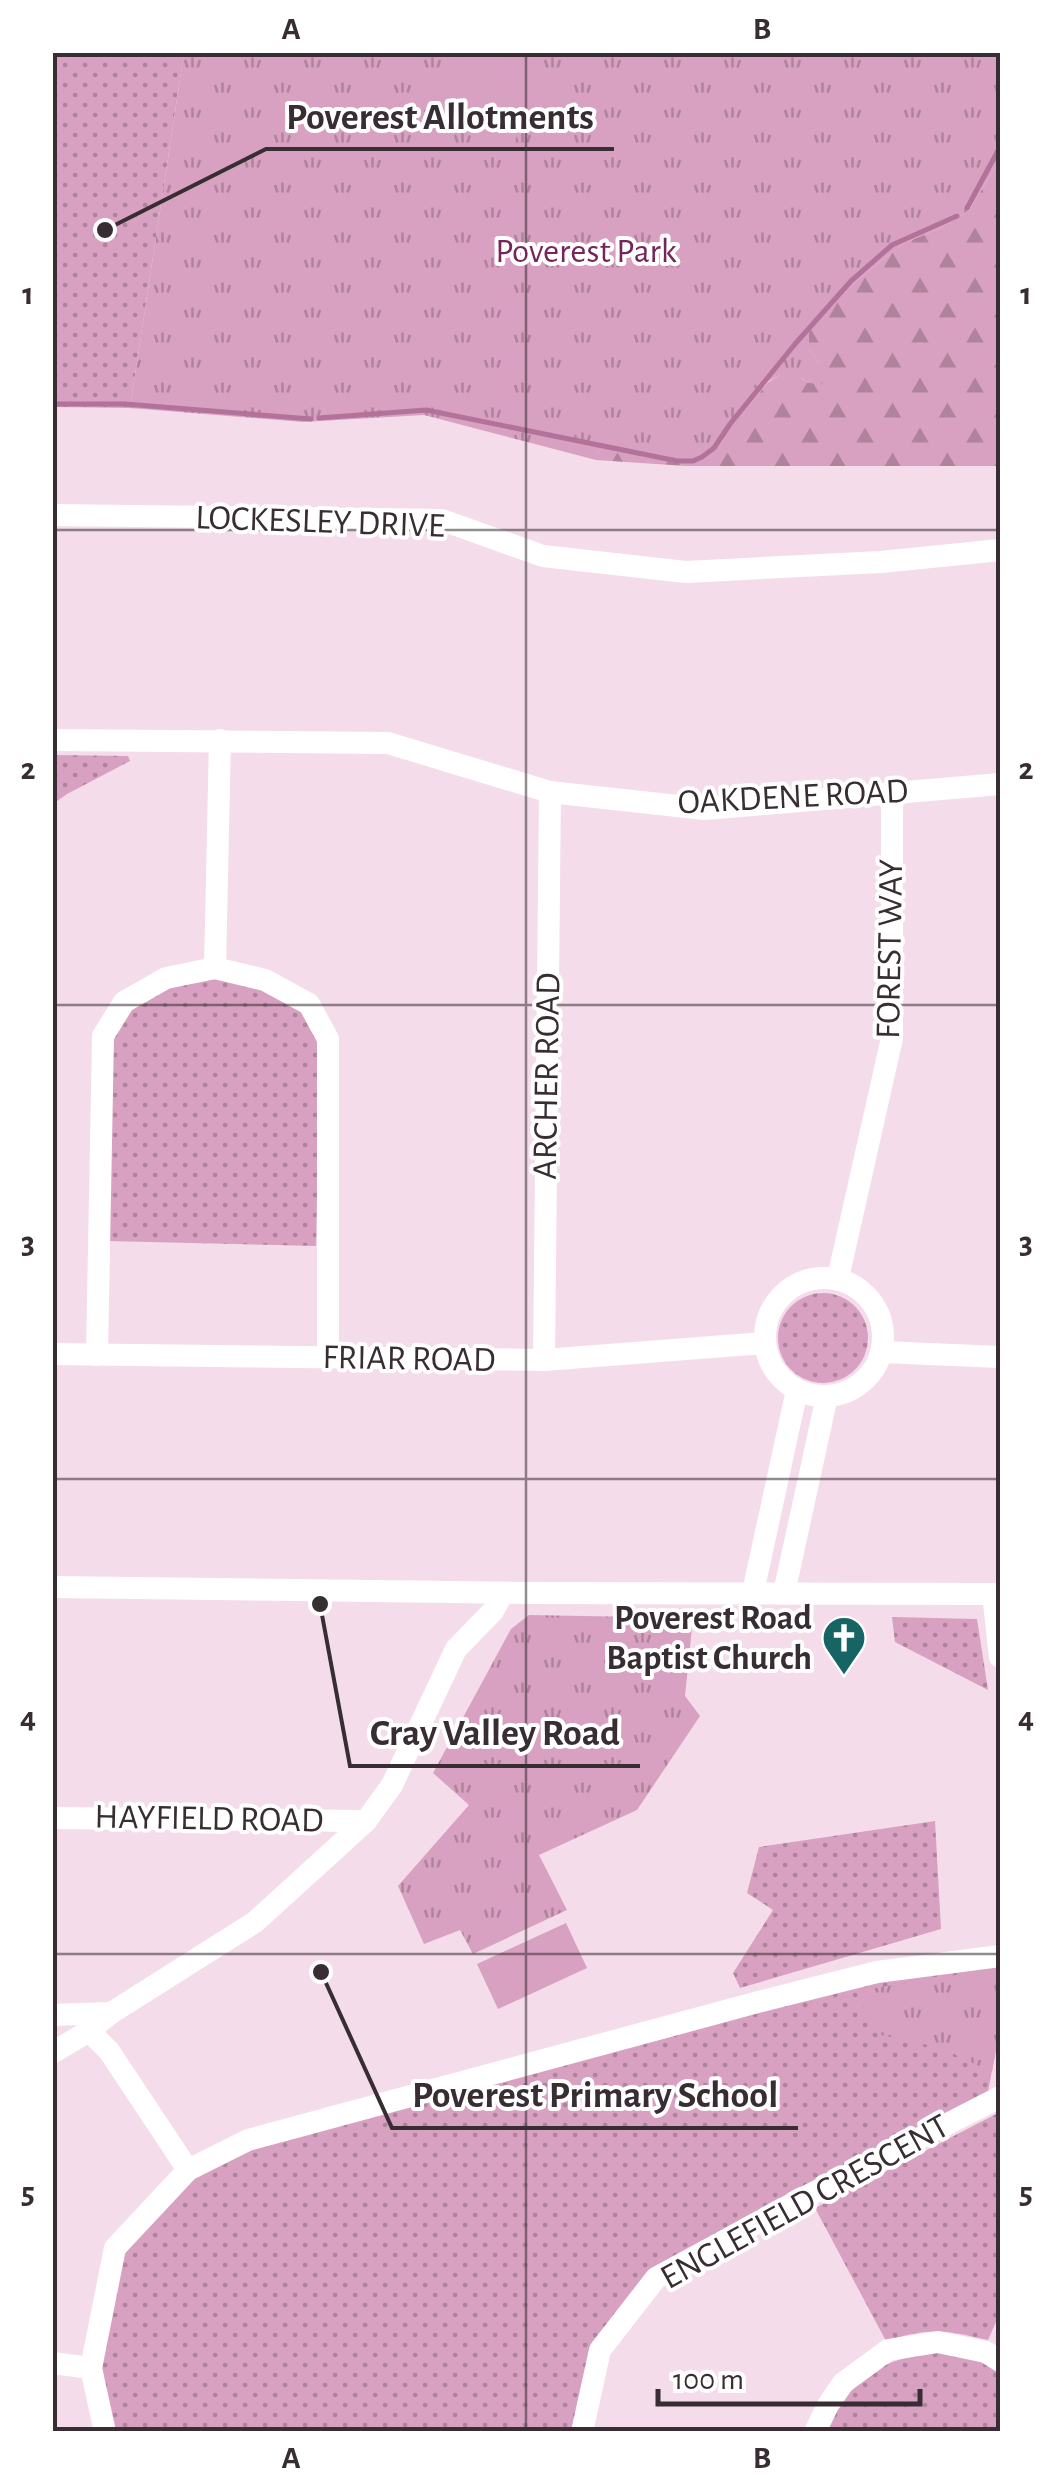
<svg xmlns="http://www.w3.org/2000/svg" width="1053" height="2484" font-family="'Alegreya Sans',sans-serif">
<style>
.grass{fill:url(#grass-dots)}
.forest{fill:url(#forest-firs)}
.park{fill:url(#park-tufts)}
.pitch{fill:#d8a0c1}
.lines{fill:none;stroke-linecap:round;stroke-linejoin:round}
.stream{stroke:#b37299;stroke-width:5}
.minor{stroke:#fff;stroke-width:22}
.grid{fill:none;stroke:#372d33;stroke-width:2.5;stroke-opacity:0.55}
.labels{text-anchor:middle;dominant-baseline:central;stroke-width:8;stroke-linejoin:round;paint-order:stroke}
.park-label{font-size:35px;fill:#74255a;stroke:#fff}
.street-label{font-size:35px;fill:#372d33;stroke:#fff}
.poi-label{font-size:35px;font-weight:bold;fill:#372d33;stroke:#fff;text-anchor:end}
.leader{fill:none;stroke:#372d33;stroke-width:4}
.callout-dot{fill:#372d33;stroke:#fff;stroke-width:4}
.callout-label{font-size:38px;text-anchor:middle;font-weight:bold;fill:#372d33;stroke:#fff;stroke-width:8;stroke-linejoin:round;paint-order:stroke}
.neatline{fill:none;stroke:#372d33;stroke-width:4}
.grid-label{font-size:32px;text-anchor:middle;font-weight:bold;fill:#372d33}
</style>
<defs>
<pattern id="grass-dots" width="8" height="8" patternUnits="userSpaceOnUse" patternTransform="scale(2.5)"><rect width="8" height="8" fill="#d8a0c1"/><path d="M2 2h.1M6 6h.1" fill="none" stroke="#b0839d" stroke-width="1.8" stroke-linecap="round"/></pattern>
<pattern id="forest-firs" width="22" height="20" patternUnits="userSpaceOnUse" patternTransform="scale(2.5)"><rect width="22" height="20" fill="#d8a0c1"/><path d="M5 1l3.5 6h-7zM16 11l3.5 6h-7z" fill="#b0839d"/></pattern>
<pattern id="park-tufts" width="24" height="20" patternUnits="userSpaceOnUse" patternTransform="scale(2.5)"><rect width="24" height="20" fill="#d8a0c1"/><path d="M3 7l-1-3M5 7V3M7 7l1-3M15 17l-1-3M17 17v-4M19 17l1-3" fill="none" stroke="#b0839d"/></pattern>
</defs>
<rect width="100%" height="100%" fill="#f5dcea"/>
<g class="grass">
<path d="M53 53H184L130 408 53 407Z"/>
<path d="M53 755 128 756 130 761 67 794 53 804Z"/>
<path d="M214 977 262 985 300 1004 320 1045 316 1246 106 1241 113 1034 132 1009 169 987Z"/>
<circle cx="823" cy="1338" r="45"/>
<path d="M892 1617 977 1619 988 1690 895 1642Z"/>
<path d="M935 1821 941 1929 740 1988 733 1973 773 1910 747 1893 759 1847Z"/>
<path d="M1000 1964V2028L987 2097 646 2277 575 2431H114L99 2356 123 2253 172 2192 238 2151 787 2001 919 1974Z"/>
<path d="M1000 2112V2313L988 2340C944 2330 930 2327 886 2341L815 2208Z"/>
<path d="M939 2351 967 2355 1000 2372V2431L824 2432C855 2376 875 2361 939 2351Z"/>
</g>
<path class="forest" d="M1000 160V466H686L596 460V454L604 448 675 463 715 450 767 383 780 375H798L808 383 820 364 809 349 808 332 856 281 904 243 943 227 969 210Z"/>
<g class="park">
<path d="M184 53H1000V160L969 210 943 227 904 243 856 281 809 332V349L820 364 822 384 808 383 798 375H780L767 382 730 433 703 459 675 463 604 448 596 454V460L424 415 303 422 130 408Z"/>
<path d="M529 1615 693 1618 685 1696 700 1716 637 1810 539 1855 567 1910 473 1954 460 1930 424 1944 398 1886 469 1805 433 1773 511 1629Z"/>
<path d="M1000 1968V2028L992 2072 941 2048 877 2034 856 1991Z"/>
</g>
<g class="pitch">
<path d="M460 53H497L540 67 512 150 436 124Z"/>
<path d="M566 1923 587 1968 498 2009 477 1964Z"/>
</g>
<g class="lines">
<g class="stream">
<path d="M967 208 1000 147"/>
<path d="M1000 219V220"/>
<path d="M52 404H125L311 419"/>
<path d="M319 418 426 410 677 461H693L702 457 714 448 730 424 795 344 851 281 892 245 957 216"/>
</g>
<g class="minor">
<path d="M52 515 442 520 543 556 686 572 881 562 1000 550"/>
<path d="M52 740 388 743 550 792 705 809 1000 784"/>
<path d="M215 968 220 740"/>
<circle cx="824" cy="1337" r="59"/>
<path d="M838 1278 892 1038V793"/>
<path d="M882 1352 1000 1357"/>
<path d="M52 1354 544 1360 764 1343"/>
<path d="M97 1355 103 1036 124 1002 166 978 215 968 265 980 309 1004 328 1039V1358"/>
<path d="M544 1360 550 792"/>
<path d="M52 1587 531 1593 1000 1594"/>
<path d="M753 1592 797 1390"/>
<path d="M784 1593 827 1396"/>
<path d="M993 1594 1000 1657"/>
<path d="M52 1818 366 1821"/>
<path d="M52 2015 111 2013"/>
<path d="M89 2031 109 2051 188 2170"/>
<path d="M52 2053 89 2031 111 2013 255 1922 366 1821 392 1785 456 1649 493 1611 503 1593"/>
<path d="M52 2363 91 2368"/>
<path d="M105 2432 91 2368 115 2248 188 2170 248 2140 758 2002 877 1972 1000 1956"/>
<path d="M582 2432 600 2350 656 2278 805 2197 1000 2097"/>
<path d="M815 2432 828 2405 843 2383 888 2350 938 2342 986 2352 1000 2361"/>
</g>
</g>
<path class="grid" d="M526 52V2432M52 530H1000M52 1005H1000M52 1479H1000M52 1954H1000"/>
<defs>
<symbol id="church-pin" viewBox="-11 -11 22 30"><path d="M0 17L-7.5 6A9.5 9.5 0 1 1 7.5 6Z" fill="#166564" stroke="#fff"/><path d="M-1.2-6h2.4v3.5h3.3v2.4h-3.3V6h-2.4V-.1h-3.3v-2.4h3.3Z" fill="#fff"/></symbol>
</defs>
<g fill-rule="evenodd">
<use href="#church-pin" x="819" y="1613" width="50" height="68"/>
</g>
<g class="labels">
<g class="park-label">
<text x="586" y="251">Poverest Park</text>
</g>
<g class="street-label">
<text transform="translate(320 522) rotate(2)">LOCKESLEY DRIVE</text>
<text transform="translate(793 797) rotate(-3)">OAKDENE ROAD</text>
<text transform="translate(890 949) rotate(-89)">FOREST WAY</text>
<text transform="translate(547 1076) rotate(-89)">ARCHER ROAD</text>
<text transform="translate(409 1359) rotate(1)">FRIAR ROAD</text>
<text transform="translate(209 1819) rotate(1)">HAYFIELD ROAD</text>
<text transform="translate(805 2202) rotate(-29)">ENGLEFIELD CRESCENT</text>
</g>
<g class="poi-label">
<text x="812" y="1618">Poverest Road<tspan x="812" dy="40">Baptist Church</tspan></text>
</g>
</g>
<path class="leader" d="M105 230L266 149H614M320 1604L350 1766H640M321 1972L392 2128H798"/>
<g class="callout-dot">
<circle cx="105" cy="230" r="10"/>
<circle cx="320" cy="1604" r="10"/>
<circle cx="321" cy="1972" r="10"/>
</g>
<g class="callout-label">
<text x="440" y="129">Poverest Allotments</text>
<text x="495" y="1745">Cray Valley Road</text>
<text x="595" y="2107">Poverest Primary School</text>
</g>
<rect width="1053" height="2484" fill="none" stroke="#ffffff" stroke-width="110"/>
<path d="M658 2389v15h262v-15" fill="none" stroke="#372d33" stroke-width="5"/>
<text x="673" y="2389" font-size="30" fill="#372d33" stroke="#ffffff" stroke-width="8" paint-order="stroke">100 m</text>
<rect x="55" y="55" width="943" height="2374" class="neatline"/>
<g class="grid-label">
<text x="291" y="39">A</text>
<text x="762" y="39">B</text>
<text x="28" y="304">1</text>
<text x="1026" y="304">1</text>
<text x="28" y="779">2</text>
<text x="1026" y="779">2</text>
<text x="28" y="1253">3</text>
<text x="1026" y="1253">3</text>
<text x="28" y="1728">4</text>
<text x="1026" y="1728">4</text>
<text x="28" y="2203">5</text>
<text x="1026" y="2203">5</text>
<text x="291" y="2468">A</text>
<text x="762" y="2468">B</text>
</g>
</svg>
